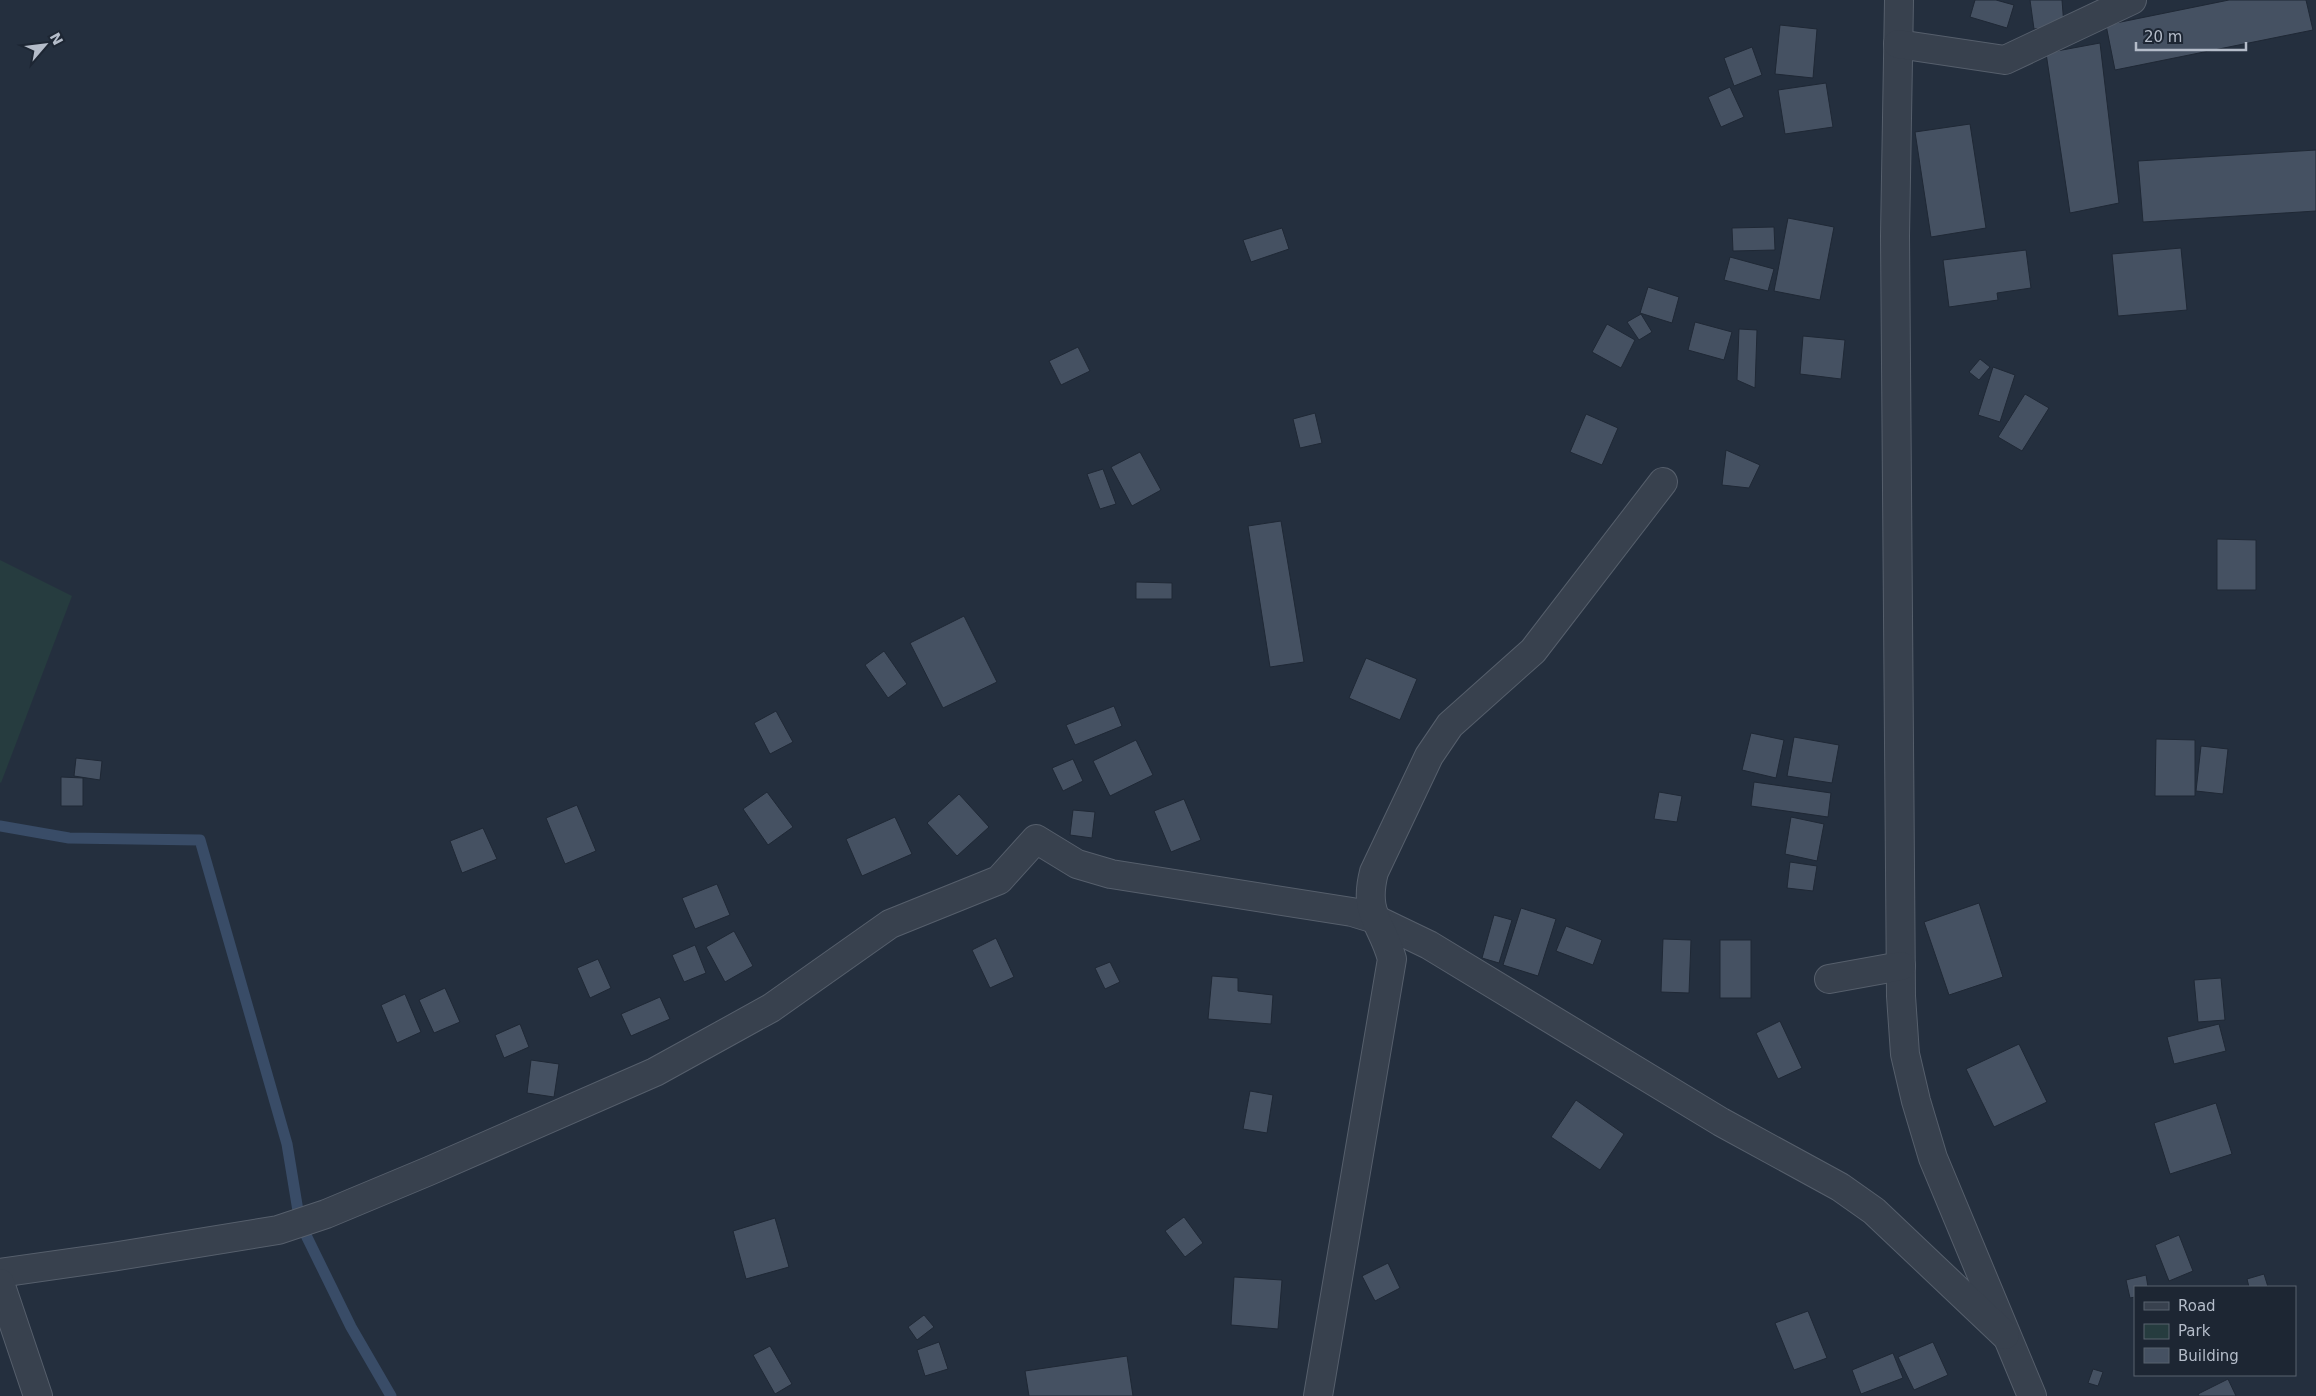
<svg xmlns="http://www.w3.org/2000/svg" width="2316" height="1396" font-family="'DejaVu Sans',sans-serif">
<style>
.green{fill:#263c3f}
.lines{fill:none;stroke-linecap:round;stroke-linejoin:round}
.stream{stroke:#394c67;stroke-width:11}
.building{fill:#455162;stroke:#1f2835}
.minor-casing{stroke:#565f6c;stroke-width:30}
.minor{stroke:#38414e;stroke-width:28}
</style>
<rect width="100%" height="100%" fill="#242f3e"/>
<path class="green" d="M0 560 72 596 1 783 0 782Z"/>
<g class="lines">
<path class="stream" d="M0 826 69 838 200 840 287 1144 300 1223 351 1327 391 1396"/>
</g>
<g class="building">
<path d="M1975 0H1996L2014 5 2007 28 1970 17Z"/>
<path d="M2030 0H2062L2064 26 2034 29Z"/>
<path d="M2229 0H2306L2313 30 2115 70 2106 25Z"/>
<path d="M1780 25 1817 29 1813 78 1775 74Z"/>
<path d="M2100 43 2119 203 2070 213 2046 53Z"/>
<path d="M1752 47 1762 75 1734 86 1724 58Z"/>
<path d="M1826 83 1833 127 1785 134 1778 90Z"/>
<path d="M1730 87 1744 117 1721 127 1708 97Z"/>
<path d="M1970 124 1986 228 1931 237 1915 132Z"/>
<path d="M2316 150V211L2143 222 2138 161Z"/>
<path d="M1788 218 1834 227 1820 300 1774 291Z"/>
<path d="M1774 227 1775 250 1733 251 1732 228Z"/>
<path d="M1282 228 1289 249 1251 262 1243 240Z"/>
<path d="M2181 248 2187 310 2118 316 2112 254Z"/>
<path d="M2026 250 2031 288 1997 293 1998 300 1949 307 1943 260Z"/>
<path d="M1730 257 1774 269 1768 291 1724 280Z"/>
<path d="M1648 287 1679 297 1672 323 1640 313Z"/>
<path d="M1641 314 1652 332 1639 340 1627 322Z"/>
<path d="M1695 322 1732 332 1724 360 1688 350Z"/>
<path d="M1607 324 1635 340 1621 368 1592 352Z"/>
<path d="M1739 329 1757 330 1755 388 1737 380Z"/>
<path d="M1803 336 1845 340 1841 379 1800 374Z"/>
<path d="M1078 347 1090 371 1061 385 1049 361Z"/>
<path d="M1980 359 1990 367 1979 380 1969 372Z"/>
<path d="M1993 367 2015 375 2000 422 1978 415Z"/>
<path d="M2025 394 2049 408 2022 451 1998 437Z"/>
<path d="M1315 413 1322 443 1300 448 1293 419Z"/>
<path d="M1586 414 1618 428 1602 465 1570 452Z"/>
<path d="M1726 450 1760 465 1749 488 1722 485Z"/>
<path d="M1140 452 1161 490 1132 506 1111 467Z"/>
<path d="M1103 469 1116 504 1100 509 1087 474Z"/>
<path d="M1281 521 1304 662 1270 667 1248 526Z"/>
<path d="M2217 539 2256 540V590H2217Z"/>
<path d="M1136 582 1172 583V599H1136Z"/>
<path d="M964 616 997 682 943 708 910 643Z"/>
<path d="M884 651 907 684 888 698 865 665Z"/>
<path d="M1366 658 1417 679 1400 720 1349 698Z"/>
<path d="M1114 706 1122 726 1075 745 1066 725Z"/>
<path d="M776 711 793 742 770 754 754 723Z"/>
<path d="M1751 733 1784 740 1776 778 1742 770Z"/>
<path d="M1794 737 1839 745 1832 783 1787 776Z"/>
<path d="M2156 739 2195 740V796H2155Z"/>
<path d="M1136 740 1153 775 1110 796 1093 761Z"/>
<path d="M2201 746 2228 749 2223 794 2196 791Z"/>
<path d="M76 758 102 761 100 780 74 776Z"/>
<path d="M1073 759 1083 781 1063 791 1052 768Z"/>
<path d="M61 777 83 778V806H61Z"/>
<path d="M1754 782 1831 793 1828 817 1751 806Z"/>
<path d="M767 792 793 827 768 845 743 809Z"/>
<path d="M1659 792 1682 796 1677 822 1654 819Z"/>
<path d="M959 794 989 827 957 856 927 823Z"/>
<path d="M1184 799 1201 840 1171 852 1154 811Z"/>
<path d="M577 805 596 851 565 864 546 818Z"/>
<path d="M1073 810 1095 812 1092 838 1070 835Z"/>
<path d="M895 817 912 854 862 876 846 839Z"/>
<path d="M1791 817 1824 824 1817 861 1785 854Z"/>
<path d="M483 828 497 859 462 873 450 841Z"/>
<path d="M1790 862 1817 866 1813 891 1787 888Z"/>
<path d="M717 884 730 915 695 929 682 898Z"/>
<path d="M1979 903 2003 977 1949 995 1924 922Z"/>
<path d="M1521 908 1556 919 1538 976 1503 965Z"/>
<path d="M1494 915 1512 920 1499 963 1482 958Z"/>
<path d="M1566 926 1602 940 1593 965 1556 951Z"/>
<path d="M734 931 753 966 725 982 706 947Z"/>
<path d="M996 938 1014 977 990 988 972 950Z"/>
<path d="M1663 939 1691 940 1689 993 1661 992Z"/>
<rect x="1720" y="940" width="31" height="58"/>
<path d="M695 945 706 973 684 982 672 955Z"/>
<path d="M598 959 611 988 590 998 577 968Z"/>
<path d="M1110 962 1120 982 1105 989 1095 968Z"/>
<path d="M1212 976 1238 978V991L1273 995 1271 1024 1208 1019Z"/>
<path d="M2221 978 2225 1020 2198 1022 2194 980Z"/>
<path d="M445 988 460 1022 434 1033 419 1000Z"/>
<path d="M405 994 421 1032 397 1043 381 1005Z"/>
<path d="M660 997 670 1019 631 1036 621 1014Z"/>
<path d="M1780 1021 1802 1068 1778 1079 1756 1033Z"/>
<path d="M520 1024 529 1047 504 1058 495 1035Z"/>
<path d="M2219 1024 2226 1051 2174 1064 2167 1037Z"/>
<path d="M2019 1044 2047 1102 1994 1127 1966 1069Z"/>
<path d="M531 1060 559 1064 554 1097 527 1093Z"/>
<path d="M1250 1091 1273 1095 1267 1133 1243 1129Z"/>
<path d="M1576 1100 1624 1134 1600 1170 1551 1137Z"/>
<path d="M2216 1103 2232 1154 2170 1174 2154 1123Z"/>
<path d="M1184 1217 1203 1243 1185 1257 1165 1231Z"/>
<path d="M775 1218 789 1267 746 1279 733 1231Z"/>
<path d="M2179 1235 2193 1271 2169 1281 2155 1245Z"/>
<path d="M1388 1263 1400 1288 1375 1301 1362 1276Z"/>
<path d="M2264 1274 2268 1287H2249L2247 1279Z"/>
<path d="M2146 1275 2148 1287H2135V1297L2130 1298 2126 1280Z"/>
<path d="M1234 1277 1282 1280 1278 1329 1231 1325Z"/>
<path d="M1808 1311 1827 1358 1794 1370 1775 1323Z"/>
<path d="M924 1315 934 1327 917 1340 908 1327Z"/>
<path d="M939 1342 948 1369 925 1376 917 1350Z"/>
<path d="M1933 1342 1948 1375 1914 1390 1898 1357Z"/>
<path d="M770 1346 792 1384 775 1394 753 1355Z"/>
<path d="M1893 1353 1903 1378 1861 1394 1852 1370Z"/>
<path d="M1127 1356 1133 1396H1029L1025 1371Z"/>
<path d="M2093 1369 2103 1372 2098 1386 2088 1383Z"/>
<path d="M2228 1379 2236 1396H2199L2198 1394Z"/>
</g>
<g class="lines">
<defs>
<g id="minor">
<path d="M1899 0 1895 236 1901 996 1905 1054 1916 1101 1933 1158 2032 1396"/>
<path d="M1898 44 2005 60 2132 0"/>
<path d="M1829 979 1901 966"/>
<path d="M0 1273 112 1257 278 1230 326 1214 429 1171 655 1072 771 1008 890 924 999 880 1036 839 1077 864 1111 874 1352 912 1375 919 1429 945 1721 1122 1840 1187 1874 1211 2005 1335"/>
<path d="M0 1283 38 1396"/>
<path d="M1318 1396 1392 959C1382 922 1363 915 1374 872L1429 756 1450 725 1533 651 1663 482"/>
</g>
</defs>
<use href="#minor" class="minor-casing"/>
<use href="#minor" class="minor"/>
</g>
<rect x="2134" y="1286" width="162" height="90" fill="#1d2633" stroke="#59626f"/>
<rect x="2144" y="1302" width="25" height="8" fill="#38414e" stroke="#59626f"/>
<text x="2178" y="1311" font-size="15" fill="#b4bcc9">Road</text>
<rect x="2144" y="1324" width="25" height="15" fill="#263c3f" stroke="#59626f"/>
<text x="2178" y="1336" font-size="15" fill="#b4bcc9">Park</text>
<rect x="2144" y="1348" width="25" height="15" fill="#455162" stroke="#59626f"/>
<text x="2178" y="1361" font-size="15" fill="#b4bcc9">Building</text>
<g transform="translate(45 45) rotate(62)" stroke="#1d2633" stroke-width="4" paint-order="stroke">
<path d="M0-4L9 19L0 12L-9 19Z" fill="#b4bcc9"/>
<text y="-8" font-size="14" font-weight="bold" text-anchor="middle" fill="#b4bcc9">N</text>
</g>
<path d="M2136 42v8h110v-8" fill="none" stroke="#b4bcc9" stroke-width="2.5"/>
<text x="2144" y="42" font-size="15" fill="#b4bcc9" stroke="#1d2633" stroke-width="4" paint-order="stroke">20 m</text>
</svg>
